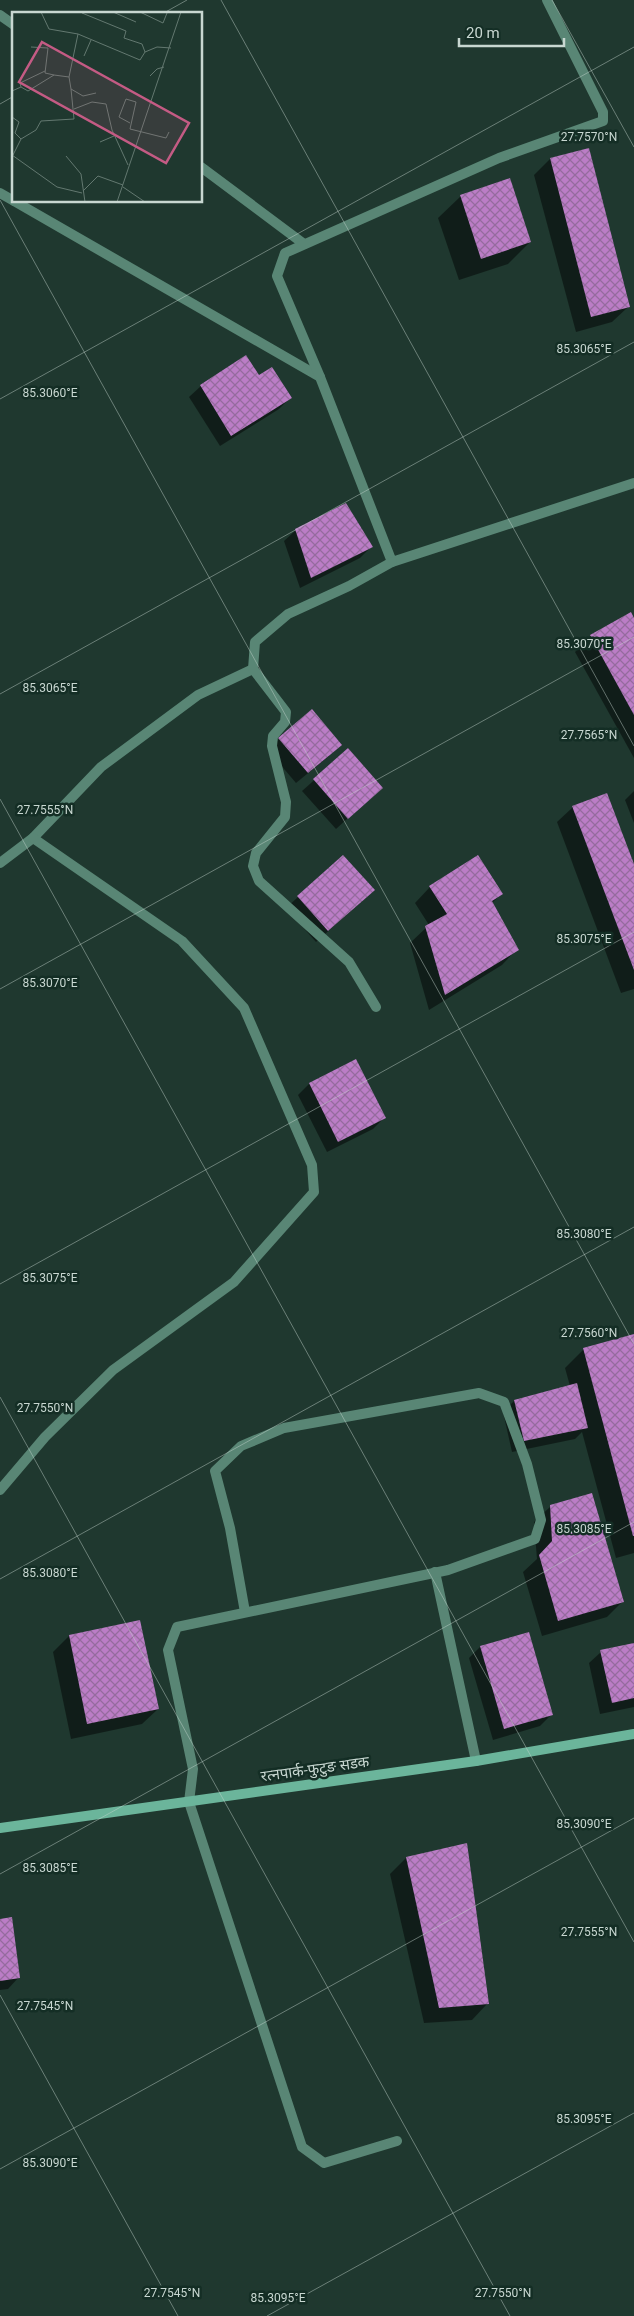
<svg xmlns="http://www.w3.org/2000/svg" width="634" height="2316" font-family="Roboto,'Noto Sans Devanagari',sans-serif">
<style>
.shadow{fill:#0007}
.building{fill:url(#building-cross-hatch)}
.lines{fill:none;stroke-linecap:round;stroke-linejoin:round}
.lane{stroke:#598675;stroke-width:10}
.street{stroke:#598675;stroke-width:10}
.secondary{stroke:#6bb59b;stroke-width:10}
.ticks{fill:none;stroke:#c8d7d1;stroke-width:1;stroke-opacity:0.45}
.labels{text-anchor:middle;dominant-baseline:central;stroke-width:5;stroke-linejoin:round;paint-order:stroke}
.street-label{font-size:15px;fill:#c8d7d1;stroke:#142e25}
.inset-road{fill:none;stroke:#637870;stroke-width:1}
.view{fill:#c45b84;fill-opacity:0.15;stroke:#c45b84;stroke-width:2.5}
.inset-edge{fill:none;stroke:#c8d7d1;stroke-width:2.5}
.ticks-label{font-size:12px;text-anchor:middle;fill:#c8d7d1;stroke:#142e25;stroke-width:5;stroke-linejoin:round;paint-order:stroke}
</style>
<defs>
<pattern id="building-cross-hatch" width="8" height="8" patternUnits="userSpaceOnUse" patternTransform="scale(1.25)"><rect width="8" height="8" fill="#bb7dc6"/><path d="M0 0l8 8M0 8l8-8" fill="none" stroke="#956b9e"/></pattern>
</defs>
<rect width="100%" height="100%" fill="#1f382f"/>
<g class="shadow">
<path d="M588 150 628 307 612 322 576 332 534 175 550 159Z"/>
<path d="M461 196 530 242 508 264 459 280 438 218Z"/>
<path d="M258 376 290 398 279 409 220 446 189 397 201 386Z"/>
<path d="M296 530 371 547 360 558 300 588 284 541Z"/>
<path d="M634 620V758L575 652 591 636Z"/>
<path d="M279 739 329 756 296 783 268 750Z"/>
<path d="M348 750 381 788 336 829 302 791Z"/>
<path d="M634 791V823L625 800Z"/>
<path d="M573 807 634 868V989L621 993 557 822Z"/>
<path d="M343 856 362 901 316 942 286 908Z"/>
<path d="M430 887 501 894 492 903 517 949 502 965 429 1010 410 943 429 925 415 903Z"/>
<path d="M309 1084 384 1118 373 1129 327 1152 298 1095Z"/>
<path d="M634 1335V1553L616 1558 582 1432 575 1439 512 1452 503 1412 514 1401 570 1386 565 1368 584 1349Z"/>
<path d="M550 1507 623 1601 607 1617 542 1636 523 1572 537 1559 534 1522Z"/>
<path d="M139 1622 158 1709 142 1724 71 1739 53 1652 69 1636Z"/>
<path d="M634 1644V1707L600 1714 589 1663 601 1652Z"/>
<path d="M480 1647 551 1715 540 1726 493 1740 469 1658Z"/>
<path d="M466 1845 487 2004 472 2020 424 2023 390 1874 406 1858Z"/>
<path d="M0 1920 19 1977 8 1989 0 1990Z"/>
</g>
<g class="building">
<path d="M589 148 630 307 591 317 550 158Z"/>
<path d="M510 178 531 242 481 259 460 195Z"/>
<path d="M246 355 259 375 272 367 292 398 231 436 200 385Z"/>
<path d="M346 503 373 547 311 578 295 529Z"/>
<path d="M631 612 634 618V715L590 635Z"/>
<path d="M312 709 342 745 308 773 278 738Z"/>
<path d="M348 748 383 788 348 819 313 779Z"/>
<path d="M607 793 634 864V970L572 806Z"/>
<path d="M343 855 375 890 328 931 297 896Z"/>
<path d="M478 855 503 894 492 901 519 950 445 995 425 926 447 914 429 886Z"/>
<path d="M356 1059 386 1118 338 1142 309 1083Z"/>
<path d="M634 1334V1536H633L583 1348Z"/>
<path d="M577 1383 588 1428 524 1441 514 1400Z"/>
<path d="M592 1493 624 1602 558 1621 539 1555 552 1541 550 1505Z"/>
<path d="M140 1620 159 1709 87 1724 69 1635Z"/>
<path d="M529 1632 553 1715 504 1729 480 1646Z"/>
<path d="M634 1643V1698L612 1703 600 1650Z"/>
<path d="M467 1843 489 2004 439 2008 406 1857Z"/>
<path d="M12 1917 20 1978 0 1981V1919Z"/>
</g>
<g class="lines">
<g class="lane">
<path d="M435 1572 476 1761"/>
<path d="M189 1802 193 1769 168 1650 177 1627 448 1570 535 1539 541 1520 527 1464 504 1402 479 1393 284 1428 241 1446 215 1471 230 1528 245 1612"/>
</g>
<g class="street">
<path d="M0 15 14 25"/>
<path d="M201 167 304 244"/>
<path d="M0 193 14 201"/>
<path d="M14 201 320 377 392 562 634 483"/>
<path d="M320 377 277 276 285 253 499 158 603 121V112L547 0"/>
<path d="M0 863 33 838 101 767 198 695 253 669"/>
<path d="M376 1007 349 962 259 881 253 866 256 853 285 817 286 802 272 746 273 736 285 722 286 712 253 669 255 642 288 614 349 586 392 562"/>
<path d="M0 1490 45 1437 113 1370 234 1282 314 1192 312 1165 244 1008 182 941 33 838"/>
<path d="M189 1802 302 2147 324 2163 397 2141"/>
</g>
<path class="secondary" d="M0 1828 476 1761 634 1734"/>
</g>
<path class="ticks" d="M221 0 634 746M552 0 634 147M162 14 187 0M0 104 14 96M0 200 634 1344M0 399 634 47M0 694 634 342M0 799 634 1942M0 989 634 637M0 1284 634 932M0 1397 510 2316M0 1579 634 1227M0 1874 634 1522M0 1995 178 2316M0 2169 634 1818M267 2316 634 2113"/>
<g class="labels">
<g class="street-label">
<text transform="translate(315 1769) rotate(-8)">रत्नपार्क-फुटुङ सडक</text>
</g>
</g>
<g transform="translate(12 12)">
<rect width="190" height="190" fill="#1f382f"/>
<path class="inset-road" d="M29 0 37 17 66 22M101 0 124 10M128 0 151 11 155 1M70 1 114 19 112 26 130 32 133 40M19 35 36 36 33 61 42 63M72 44 79 28M138 64 145 57 152 55M57 65 59 77 71 84 84 81M9 75 8 71 33 59M0 79 9 75 16 79 42 63 57 65 66 22 128 48 133 40 145 35 159 36M62 97 80 90 94 92 100 118 116 153M0 105 7 110 3 121 9 127 1 143M118 111 107 105 114 87 124 90 118 117 154 126 157 120M9 127 24 118 29 109 62 107 59 77M88 130 102 124M0 143 45 175 70 181M54 144 69 162 73 190M111 175 133 190M71 179 86 164 111 173M105 190 169 0"/>
<path class="view" d="M30 30 177 111 154 151 7 70Z"/>
<rect width="190" height="190" class="inset-edge"/>
</g>
<g class="ticks-label">
<text x="589" y="141">27.7570°N</text>
<text x="584" y="353">85.3065°E</text>
<text x="50" y="397">85.3060°E</text>
<text x="584" y="648">85.3070°E</text>
<text x="50" y="692">85.3065°E</text>
<text x="589" y="739">27.7565°N</text>
<text x="45" y="814">27.7555°N</text>
<text x="584" y="943">85.3075°E</text>
<text x="50" y="987">85.3070°E</text>
<text x="584" y="1238">85.3080°E</text>
<text x="50" y="1282">85.3075°E</text>
<text x="589" y="1337">27.7560°N</text>
<text x="45" y="1412">27.7550°N</text>
<text x="584" y="1533">85.3085°E</text>
<text x="50" y="1577">85.3080°E</text>
<text x="584" y="1828">85.3090°E</text>
<text x="50" y="1872">85.3085°E</text>
<text x="589" y="1936">27.7555°N</text>
<text x="45" y="2010">27.7545°N</text>
<text x="584" y="2123">85.3095°E</text>
<text x="50" y="2167">85.3090°E</text>
<text x="172" y="2297">27.7545°N</text>
<text x="503" y="2297">27.7550°N</text>
<text x="278" y="2302">85.3095°E</text>
</g>
<path d="M459 38v8h105v-8" fill="none" stroke="#c8d7d1" stroke-width="2.5"/>
<text x="466" y="38" font-size="15" fill="#c8d7d1" stroke="#142e25" stroke-width="4" paint-order="stroke">20 m</text>
</svg>
